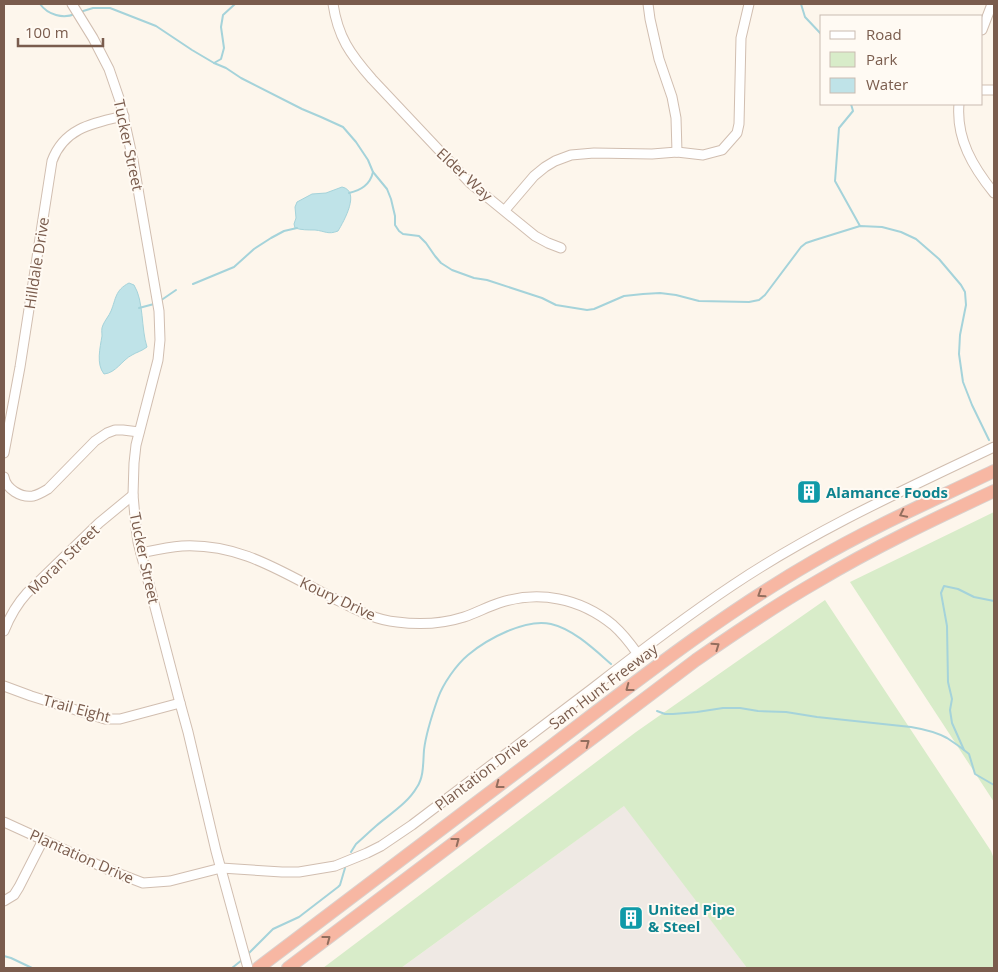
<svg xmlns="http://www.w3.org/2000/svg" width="998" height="972" font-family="'Open Sans',sans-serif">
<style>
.industrial{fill:#efe9e4}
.green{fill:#d8ecc9}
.water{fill:#bfe3e8;stroke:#a5d3da}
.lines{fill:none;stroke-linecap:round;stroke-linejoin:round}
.stream{stroke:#a5d3da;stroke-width:2}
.minor-casing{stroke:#d1beb0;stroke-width:11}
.highway-casing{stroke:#dad1cd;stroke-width:14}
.minor{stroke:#fff;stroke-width:9}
.highway{stroke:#f7b7a3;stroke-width:12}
.oneway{stroke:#936e5e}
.labels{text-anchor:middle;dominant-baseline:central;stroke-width:4;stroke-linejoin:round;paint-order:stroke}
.street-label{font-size:15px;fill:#7a5c4d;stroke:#fffaf3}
.culture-label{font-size:15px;font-weight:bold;fill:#0d838f;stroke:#fffaf3;text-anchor:start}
</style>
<rect width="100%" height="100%" fill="#fdf6ec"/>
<path class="industrial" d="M625 805 747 968H401Z"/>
<g class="green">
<path d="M994 512V802L850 582Z"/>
<path d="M825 600 991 851 994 859V957L993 968H747L624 806 401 968H323L636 732Z"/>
</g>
<g class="water">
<path d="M342 187C361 191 344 221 338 231 328 235 325 231 315 230 308 230 301 230 295 228L294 224 296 218 295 207 297 202 312 194 326 193Z"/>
<path d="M129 283 134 285C144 301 141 329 147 347 142 351 137 352 132 355 122 360 116 373 104 374 96 364 100 348 102 336 102 332 101 329 103 325 105 320 109 316 111 311 116 299 115 290 129 283Z"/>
</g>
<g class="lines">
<g class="stream">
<path d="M40 4C48 15 63 19 75 14"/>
<path d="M801 4 805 17 822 35"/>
<path d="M80 12 93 8H110L156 26 192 50 214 63 226 68 241 78 302 109 321 117 343 127 356 142 368 160 373 172 387 189 391 199 395 216V225L399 231 403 234 419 236 426 243 435 256 441 263 452 270 474 278 487 280 542 298 556 305 587 310 594 309 624 296 643 294 660 293 676 295 699 301 749 302 759 300 765 295 801 247 806 243 815 240 860 226 882 227 901 232 916 239 939 259 961 285 965 292 966 305 960 335 959 354 963 382 972 405 989 440"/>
<path d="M214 63 221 59 224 48 221 27 223 15 235 4"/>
<path d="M851 104 853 111 839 128 835 181 860 226"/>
<path d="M349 193C361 190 370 185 373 172"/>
<path d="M193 284 234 267 254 249 271 238 284 231 297 228"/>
<path d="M160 301 176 290"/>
<path d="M139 308 154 304"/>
<path d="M994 601 974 597 958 589 944 586 941 593 947 626 948 682 952 699 950 710 952 723 964 750 969 754 975 774 994 785"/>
<path d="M657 711 665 714H673L697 712 723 708H740L758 711 786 712 817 717 911 727C923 729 936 732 947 738 953 742 959 746 964 750"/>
<path d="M351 852 356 844C363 838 369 832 376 826 390 814 408 803 417 787 424 777 423 762 424 750 426 733 432 715 438 698 443 684 456 665 468 655 487 639 526 618 551 624 573 629 594 649 611 664"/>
<path d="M247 955 273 929 299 917 338 887 340 885 345 868"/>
<path d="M4 956 11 958 32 968"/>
<path d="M232 968 242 960"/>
</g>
<defs>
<g id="minor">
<path d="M72 4 93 38 109 69 120 101 133 160 159 311 160 340 158 360 136 445 134 463 133 495 136 528 138 542 180 703 188 732 216 851 248 968"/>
<path d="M333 4C338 37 350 54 372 79L470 183 535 236 548 243 561 248"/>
<path d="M648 4 650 19 659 59 672 97 676 118 677 152"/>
<path d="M982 30 992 4"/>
<path d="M982 90H994"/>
<path d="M959 104C956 139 973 167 994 193"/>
<path d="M505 210 534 176 545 167 555 161 571 155 594 153 652 154 677 152 703 155 722 150 737 133 739 124 741 38 749 4"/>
<path d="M4 453 20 367 52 161C64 128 93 123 124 116"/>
<path d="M4 477C6 489 21 498 33 496 38 495 43 492 48 489L95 441 107 433 115 430H123L139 432"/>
<path d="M141 553C155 550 168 547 182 546 241 543 283 573 333 598 353 608 374 620 397 622 419 625 442 624 464 617 476 613 487 607 499 603 539 590 580 598 613 625 622 633 630 643 637 653"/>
<path d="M4 631C10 616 16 605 27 593L99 523 133 495"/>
<path d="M4 686 31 696 105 719H120L180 703"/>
<path d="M4 822 109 870 143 883 170 881 221 868 282 872H299L335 866 367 853 381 846 412 825C472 779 533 734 593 688 639 652 685 617 733 585 815 530 906 489 994 447"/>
<path d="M4 901 14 895 19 887 43 840"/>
</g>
<g id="highway">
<path d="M258 968C356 893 455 819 554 744 638 680 722 614 814 561 872 527 934 500 994 471"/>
<path d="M288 968 696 660C736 632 776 605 818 581 875 547 934 519 994 491"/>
</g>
</defs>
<use href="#minor" class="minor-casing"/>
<use href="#highway" class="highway-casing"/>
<use href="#minor" class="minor"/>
<use href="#highway" class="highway"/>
</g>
<defs><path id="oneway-chevron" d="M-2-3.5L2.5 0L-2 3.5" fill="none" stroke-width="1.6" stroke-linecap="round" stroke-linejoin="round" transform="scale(1.25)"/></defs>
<g class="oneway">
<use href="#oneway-chevron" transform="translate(903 514) rotate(154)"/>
<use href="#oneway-chevron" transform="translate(761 594) rotate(147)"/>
<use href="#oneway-chevron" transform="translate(716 646) rotate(-35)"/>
<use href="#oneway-chevron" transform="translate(629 688) rotate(143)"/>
<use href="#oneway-chevron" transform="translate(586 743) rotate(-37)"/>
<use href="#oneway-chevron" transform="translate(499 785) rotate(143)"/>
<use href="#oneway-chevron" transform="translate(456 841) rotate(-37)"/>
<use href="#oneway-chevron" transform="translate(327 939) rotate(-37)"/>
</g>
<defs>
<symbol id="building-square" viewBox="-11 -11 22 22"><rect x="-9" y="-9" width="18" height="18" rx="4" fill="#0f9aa8" stroke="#fffaf3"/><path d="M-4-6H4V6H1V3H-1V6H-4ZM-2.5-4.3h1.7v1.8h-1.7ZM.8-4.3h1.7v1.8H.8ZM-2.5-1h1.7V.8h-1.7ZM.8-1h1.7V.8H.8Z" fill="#fff"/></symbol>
</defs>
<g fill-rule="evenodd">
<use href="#building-square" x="795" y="478" width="28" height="28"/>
<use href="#building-square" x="617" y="904" width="28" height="28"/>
</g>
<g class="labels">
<g class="street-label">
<text transform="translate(129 145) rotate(78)">Tucker Street</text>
<text transform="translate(465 174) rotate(43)">Elder Way</text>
<text transform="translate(36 263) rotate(-81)">Hilldale Drive</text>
<text transform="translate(145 558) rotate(78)">Tucker Street</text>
<text transform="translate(63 559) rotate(-44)">Moran Street</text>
<text transform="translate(338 598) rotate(25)">Koury Drive</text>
<text transform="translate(603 686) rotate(-37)">Sam Hunt Freeway</text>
<text transform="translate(77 708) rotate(15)">Trail Eight</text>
<text transform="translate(481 773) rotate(-37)">Plantation Drive</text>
<text transform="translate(82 856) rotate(24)">Plantation Drive</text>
</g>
<g class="culture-label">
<text x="826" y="492">Alamance Foods</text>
<text x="648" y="909">United Pipe<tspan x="648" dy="17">&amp; Steel</tspan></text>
</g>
</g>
<rect width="998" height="972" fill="none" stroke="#7a5c4d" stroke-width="10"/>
<rect x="820" y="15" width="162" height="90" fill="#fffaf3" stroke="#cabbb1"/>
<rect x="830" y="31" width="25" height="8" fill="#ffffff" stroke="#cabbb1"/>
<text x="866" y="40" font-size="15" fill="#7a5c4d">Road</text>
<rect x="830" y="52" width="25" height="15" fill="#d8ecc9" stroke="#cabbb1"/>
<text x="866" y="65" font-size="15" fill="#7a5c4d">Park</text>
<rect x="830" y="78" width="25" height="15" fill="#bfe3e8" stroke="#cabbb1"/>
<text x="866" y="90" font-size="15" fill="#7a5c4d">Water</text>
<path d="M18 38v8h85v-8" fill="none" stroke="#7a5c4d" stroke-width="2.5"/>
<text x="25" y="38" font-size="15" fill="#7a5c4d" stroke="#fffaf3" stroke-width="4" paint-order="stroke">100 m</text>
</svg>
